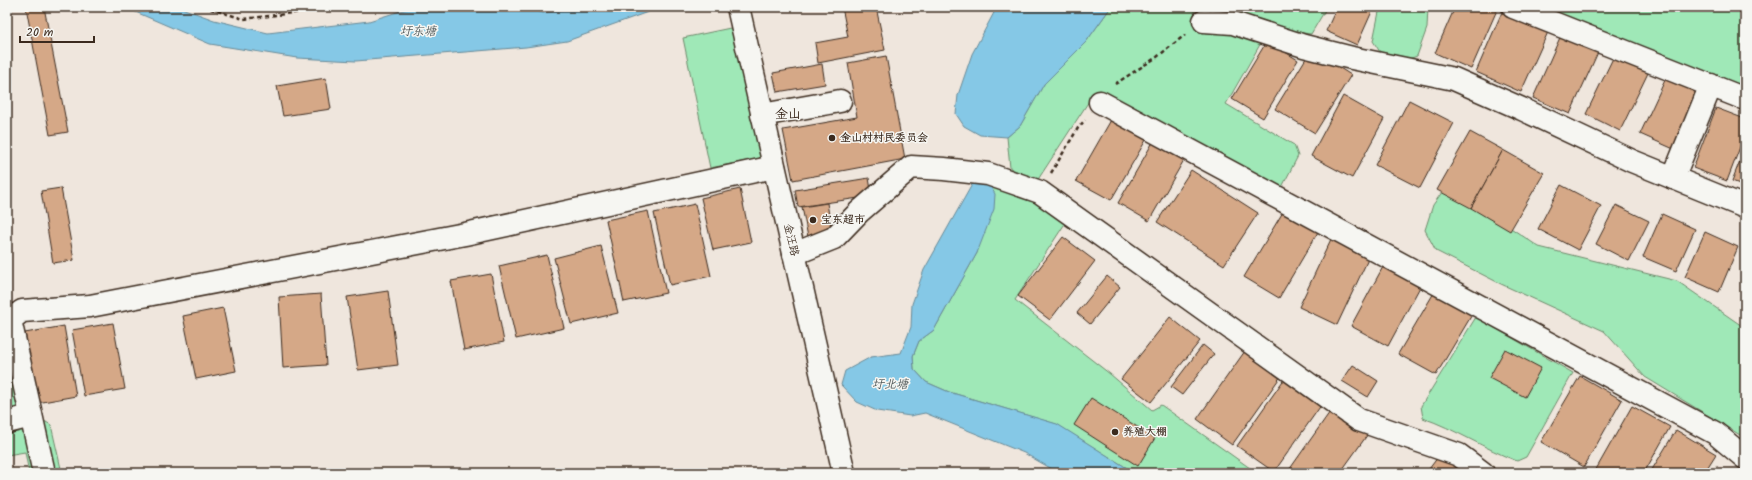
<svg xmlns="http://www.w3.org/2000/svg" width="1752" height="480" font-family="Kalam,'LXGW WenKai TC',sans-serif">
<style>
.green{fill:#9fe8b7;stroke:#6d896a}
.water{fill:#85c8e6;stroke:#678996}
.building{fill:#d5a887;stroke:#3b2a1e}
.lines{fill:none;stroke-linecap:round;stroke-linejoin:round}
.minor-casing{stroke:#3b2a1e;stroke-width:25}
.path{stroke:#3b2a1e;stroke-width:2.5;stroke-dasharray:4 3;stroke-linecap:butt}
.minor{stroke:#f6f6f2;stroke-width:22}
.poi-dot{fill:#3b2a1e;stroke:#f6f6f2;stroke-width:1.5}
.labels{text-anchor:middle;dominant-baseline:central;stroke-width:3;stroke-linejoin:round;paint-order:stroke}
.poi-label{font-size:11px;font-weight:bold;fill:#3b2a1e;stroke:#f6f6f2;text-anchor:start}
.street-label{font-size:11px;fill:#3b2a1e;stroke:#f6f6f2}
.water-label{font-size:12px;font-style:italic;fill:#51595a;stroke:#f6f6f2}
.quarter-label{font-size:13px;fill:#3b2a1e;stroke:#f6f6f2}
</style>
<rect width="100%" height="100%" fill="#efe6dd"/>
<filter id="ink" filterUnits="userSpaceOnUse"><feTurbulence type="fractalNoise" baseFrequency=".025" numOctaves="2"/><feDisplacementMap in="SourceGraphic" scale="8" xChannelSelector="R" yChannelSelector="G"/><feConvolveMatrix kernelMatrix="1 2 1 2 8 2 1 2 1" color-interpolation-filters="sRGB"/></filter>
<g filter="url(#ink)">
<g class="green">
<path d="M1111 7H1194L1196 16 1262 41 1226 104 1294 145 1298 156 1281 189 1093 95 1037 181 1010 168 1007 137 1020 126 1044 84 1086 42Z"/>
<path d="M1220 7H1327L1311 34 1295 32 1220 14Z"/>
<path d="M1380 7H1428L1427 28 1417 56 1406 60 1380 52 1373 41Z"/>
<path d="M1529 7H1745V90Z"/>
<path d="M735 27 762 158 710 168 683 38Z"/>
<path d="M989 184 1032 198 1066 222 1015 300 1110 374 1152 410 1161 405 1257 473H1135L1056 424 949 392 926 382 914 369 913 356 919 341 934 330 977 253Z"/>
<path d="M1447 185 1539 247 1677 281 1745 328V438L1645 377 1604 331 1501 284 1436 251 1425 230 1433 205Z"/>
<path d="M1476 317 1573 373 1526 457 1517 461C1485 449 1455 429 1423 418L1421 406Z"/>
<path d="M7 335 16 404 51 425 62 473H29L25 452 7 455Z"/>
</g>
<g class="water">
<path d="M124 7H179L214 20 268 33 369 21 413 7H524L543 13 578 7H662L567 41 526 47 356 61 297 58 210 44Z"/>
<path d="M997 7H1111L1086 42 1044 84 1020 126 1007 137 980 135 964 126 956 114 958 95 972 54Z"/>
<path d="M974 181 989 184 995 194 994 209 977 253 934 330 919 341 913 356 914 369 926 382 949 392 1057 424 1135 473H1059L1024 453 925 413 910 416 877 411 857 402 841 385 845 371 871 357 901 353 911 327 912 304 924 270Z"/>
</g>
<g class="building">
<path d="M26 7H44L68 132 50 135Z"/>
<path d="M842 7H876L885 50 818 63 815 43 848 37Z"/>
<path d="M1337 7H1374L1357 45 1326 31Z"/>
<path d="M1455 7H1489L1497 10 1471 69 1435 53Z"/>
<path d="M1502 12 1548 32 1521 92 1476 72Z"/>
<path d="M1562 33 1599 50 1570 114 1533 98Z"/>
<path d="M1267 41 1298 60 1263 118 1232 99Z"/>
<path d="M1311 50 1351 75 1315 133 1275 109Z"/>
<path d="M886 56 905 159 793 180 783 130 857 117 848 63Z"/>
<path d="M1614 56 1648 73 1620 131 1586 114Z"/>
<path d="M822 64 825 84 777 92 773 73Z"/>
<path d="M326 78 331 109 283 116 277 86Z"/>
<path d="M1666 78 1702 94 1676 150 1640 134Z"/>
<path d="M1343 96 1384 119 1352 178 1311 156Z"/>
<path d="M1409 100 1454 123 1420 188 1375 165Z"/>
<path d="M1716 108 1745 119V134L1727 181 1693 168Z"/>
<path d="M1111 120 1146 140 1111 200 1076 181Z"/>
<path d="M1470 132 1503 150 1471 208 1437 190Z"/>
<path d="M1153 142 1184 160 1149 221 1118 203Z"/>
<path d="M1745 148V186L1732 181Z"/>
<path d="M1503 150 1544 173 1510 231 1471 208Z"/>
<path d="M1191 170 1258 213 1224 265 1157 222Z"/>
<path d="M869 178 872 196 798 207 795 190Z"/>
<path d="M1561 185 1601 206 1578 250 1538 229Z"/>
<path d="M61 188 74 260 53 263 41 191Z"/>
<path d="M740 189 751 242 713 250 701 198Z"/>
<path d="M827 203 832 233 808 237 802 207Z"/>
<path d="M695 204 711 276 670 285 654 213Z"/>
<path d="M1616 205 1649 221 1629 261 1596 244Z"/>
<path d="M648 211 666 293 624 302 606 220Z"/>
<path d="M1283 212 1318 232 1279 298 1244 277Z"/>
<path d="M1662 214 1695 229 1676 271 1643 257Z"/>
<path d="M1705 232 1738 247 1719 292 1685 277Z"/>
<path d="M1063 237 1095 261 1050 320 1018 296Z"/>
<path d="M1332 237 1370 255 1337 325 1299 307Z"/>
<path d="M601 246 618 313 571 324 554 258Z"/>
<path d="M547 255 564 328 516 339 499 266Z"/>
<path d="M1384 265 1421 285 1388 346 1351 326Z"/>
<path d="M491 274 504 342 464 350 451 281Z"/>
<path d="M1107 276 1120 287 1090 324 1077 313Z"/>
<path d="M388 291 398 365 358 370 347 297Z"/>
<path d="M1435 291 1473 313 1436 375 1398 354Z"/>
<path d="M321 294 326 365 283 368 279 297Z"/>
<path d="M223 308 236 371 196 379 183 316Z"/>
<path d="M1170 317 1200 341 1151 402 1121 379Z"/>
<path d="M113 323 125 389 84 396 72 330Z"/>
<path d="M64 326 76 396 37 403 25 333Z"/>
<path d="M1203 345 1214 354 1182 395 1171 387Z"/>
<path d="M1505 349 1541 368 1525 397 1489 378Z"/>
<path d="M1245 351 1281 376 1232 445 1197 419Z"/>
<path d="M1353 365 1378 381 1368 397 1342 381Z"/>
<path d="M1580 376 1622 400 1584 467 1541 442Z"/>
<path d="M1285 378 1322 404 1274 472 1237 446Z"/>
<path d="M1091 398 1155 438 1138 466 1074 425Z"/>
<path d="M1632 406 1670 427 1644 473H1594Z"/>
<path d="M1332 409 1368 434 1340 473H1287Z"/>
<path d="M1676 430 1716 454 1704 473H1650Z"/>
<path d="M1441 453 1468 473H1426Z"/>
</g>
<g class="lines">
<defs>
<g id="minor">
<path d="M738 7 844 473"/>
<path d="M1513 7 1745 99"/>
<path d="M1204 21 1233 23 1304 46 1352 58 1454 79 1522 109 1632 161 1745 207"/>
<path d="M1100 102 1715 433 1745 458"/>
<path d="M762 115 840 101"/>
<path d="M1673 178 1711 85"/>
<path d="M794 254 834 238 859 212 911 167 944 169 988 174 1040 192 1359 420 1459 455 1483 473"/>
<path d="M7 422 31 416"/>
<path d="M44 473 10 320 22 311 90 306 465 234 774 167"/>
</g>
</defs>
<use href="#minor" class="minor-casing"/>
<g class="path">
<path d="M204 7 244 19 341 7"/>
<path d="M1115 84 1157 57 1185 35"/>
<path d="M1051 173 1078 128 1085 120"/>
<path d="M1714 473 1717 466"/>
</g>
<use href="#minor" class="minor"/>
</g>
</g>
<g class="poi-dot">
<circle cx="832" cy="138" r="4"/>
<circle cx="813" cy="220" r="4"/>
<circle cx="1115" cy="432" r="4"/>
</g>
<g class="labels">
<g class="poi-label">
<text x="840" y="138">金山村村民委员会</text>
<text x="821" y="220">宝东超市</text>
<text x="1123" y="432">养殖大棚</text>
</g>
<g class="street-label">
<text transform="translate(791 240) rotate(77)">金汪路</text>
</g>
<g class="water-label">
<text x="418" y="31">圩东塘</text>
<text x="890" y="384">圩北塘</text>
</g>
<g class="quarter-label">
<text x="788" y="114">金山</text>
</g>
</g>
<rect width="1752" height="480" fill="none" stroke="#f6f6f2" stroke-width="24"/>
<rect x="12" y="12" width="1728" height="456" fill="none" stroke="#3b2a1e" stroke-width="1.5" filter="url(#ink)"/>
<path d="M20 36v6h74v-6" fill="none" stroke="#3b2a1e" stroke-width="2"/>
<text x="26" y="36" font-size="12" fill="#3b2a1e" stroke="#f6f6f2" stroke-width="3" paint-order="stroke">20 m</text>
</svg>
